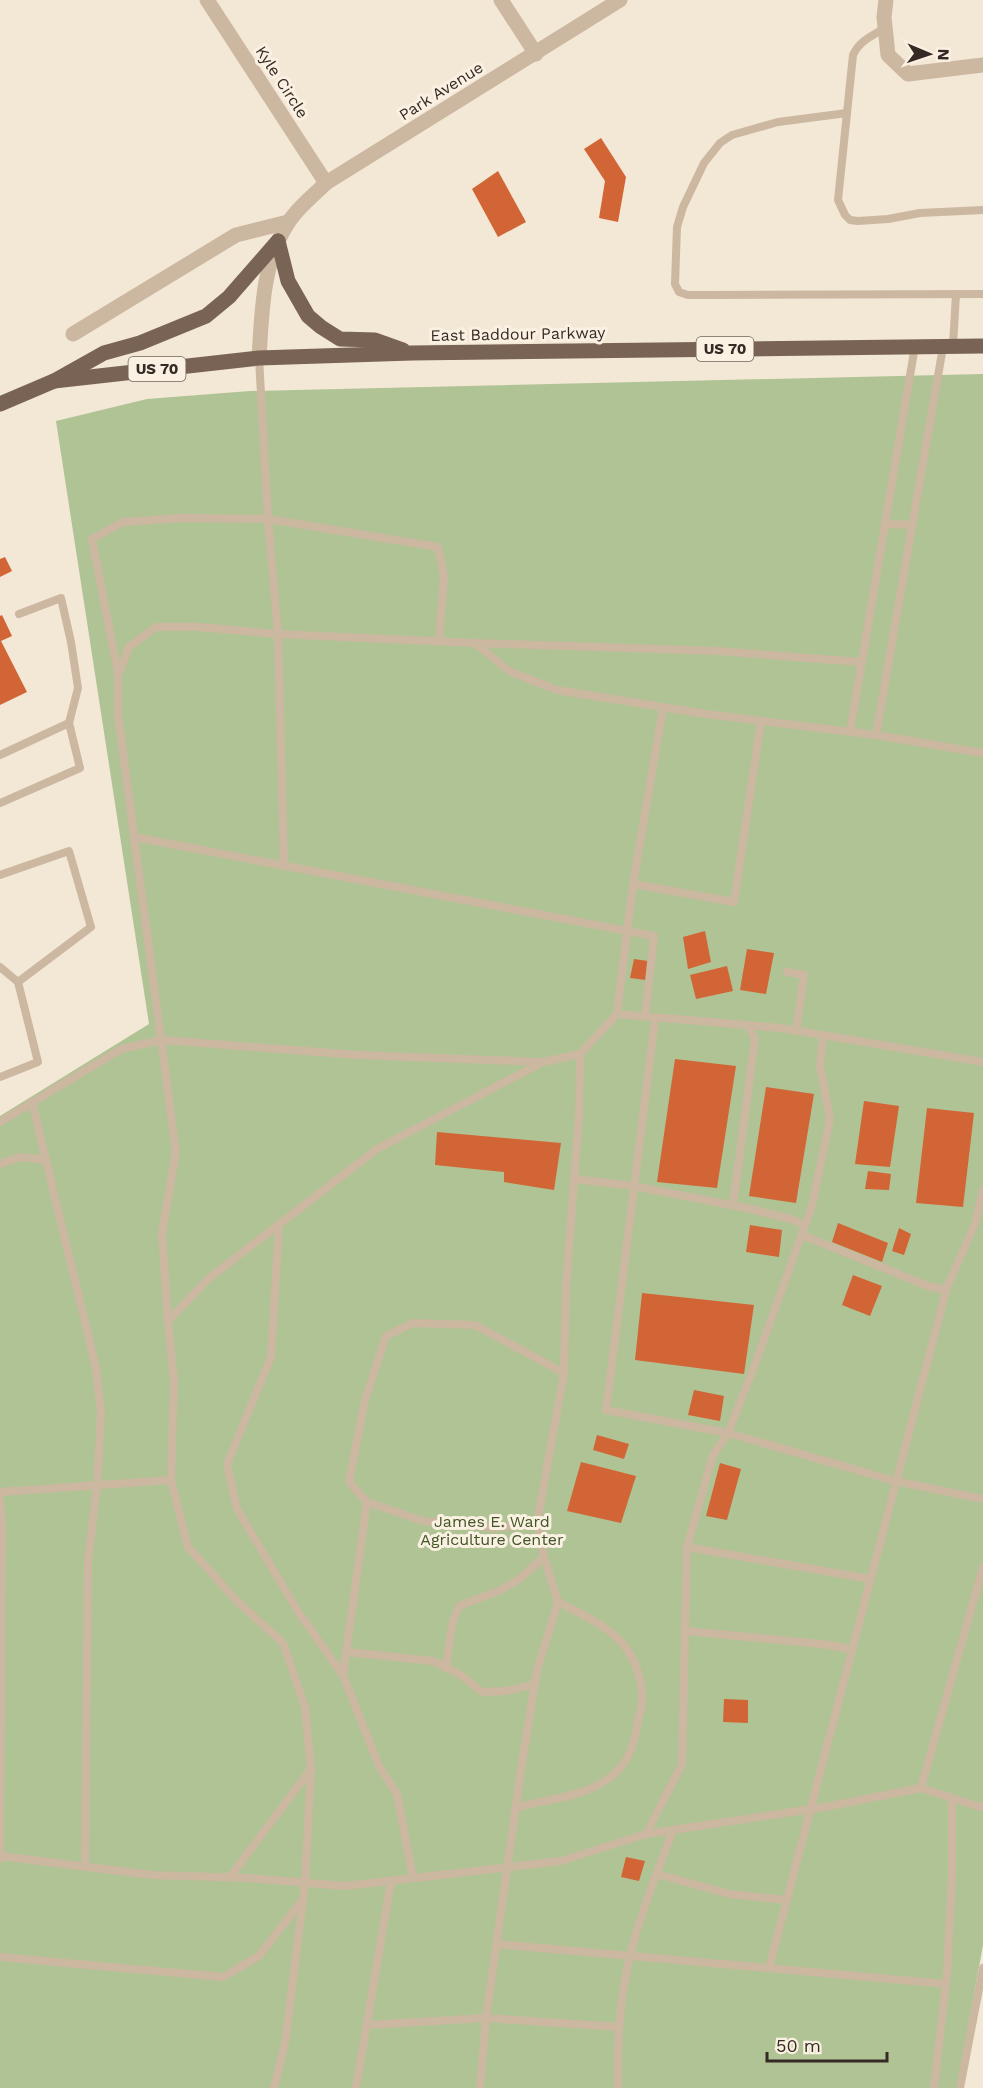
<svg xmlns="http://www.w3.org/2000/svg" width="983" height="2088" font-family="'Work Sans',sans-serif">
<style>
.green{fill:#b0c395}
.building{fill:#d26535}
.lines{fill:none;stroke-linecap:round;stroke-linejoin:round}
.service{stroke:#ccb7a1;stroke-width:8}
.minor{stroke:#ccb7a1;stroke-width:15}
.tertiary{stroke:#ccb7a1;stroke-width:15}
.primary{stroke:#796354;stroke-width:15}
.labels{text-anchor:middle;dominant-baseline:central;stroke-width:6;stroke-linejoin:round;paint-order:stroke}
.shield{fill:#fbf1e2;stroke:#70665d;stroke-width:1.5}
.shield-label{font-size:15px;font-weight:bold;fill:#352b24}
.street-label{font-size:16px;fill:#352b24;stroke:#fbf1e2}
.park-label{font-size:16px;fill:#415526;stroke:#fbf1e2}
</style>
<rect width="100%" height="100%" fill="#f3e7d5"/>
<path class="green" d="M983 374V1945L957 2088H0V1116L149 1024 56 421 147 399 250 391Z"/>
<g class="building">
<path d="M601 138 626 177 618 222 599 218 605 181 584 149Z"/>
<path d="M498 171 526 222 498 237 472 189Z"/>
<path d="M5 557 12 571 0 577V559Z"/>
<path d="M2 615 12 636 1 641 27 692 0 705V616Z"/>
<path d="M705 931 711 962 688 969 683 937Z"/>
<path d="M747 949 774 953 766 994 740 990Z"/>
<path d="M634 959 648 961 646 980 630 978Z"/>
<path d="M727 966 733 991 696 999 690 975Z"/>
<path d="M675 1059 736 1066 717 1188 657 1182Z"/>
<path d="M766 1087 814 1094 796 1203 749 1196Z"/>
<path d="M864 1101 899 1106 890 1167 855 1164Z"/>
<path d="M927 1108 974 1113 963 1207 916 1203Z"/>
<path d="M437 1132 561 1143 554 1190 504 1182V1172L435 1165Z"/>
<path d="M868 1171 891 1174 889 1190 865 1189Z"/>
<path d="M838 1223 888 1243 882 1262 832 1242Z"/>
<path d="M750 1225 782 1230 779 1257 746 1252Z"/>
<path d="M899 1228 911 1234 904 1255 892 1251Z"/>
<path d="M853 1275 882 1286 870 1316 842 1305Z"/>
<path d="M642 1293 754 1305 744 1374 635 1360Z"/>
<path d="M694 1390 724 1396 720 1421 688 1415Z"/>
<path d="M597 1435 629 1444 624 1459 593 1450Z"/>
<path d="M581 1462 636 1476 621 1523 567 1511Z"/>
<path d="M720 1463 741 1469 727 1520 706 1516Z"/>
<path d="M724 1699 748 1700V1723L723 1722Z"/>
<path d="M626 1857 645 1861 639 1881 621 1877Z"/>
</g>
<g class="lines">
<g class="service">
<path d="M885 28C872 36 859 41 853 55L838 200 845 215 850 220 858 221 888 219 920 213 983 210"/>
<path d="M847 113 778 122 732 135 720 143 704 163 683 207 677 227 675 284 679 292 688 295H709L983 294"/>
<path d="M953 346 956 294"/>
<path d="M259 358 268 519 278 634 284 865"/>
<path d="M885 524 911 525"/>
<path d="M475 643 717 651 861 662"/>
<path d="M118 674 92 539 123 522 182 518 268 519 438 547 444 576 439 641"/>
<path d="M850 732 915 346"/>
<path d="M876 735 943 347"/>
<path d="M0 755 69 723"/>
<path d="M0 803 80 768 69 723 78 688 71 642 61 598 19 614"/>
<path d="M134 837 654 936 645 1017"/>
<path d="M0 875 69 851 91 927 18 982 38 1062 0 1077"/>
<path d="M633 884 663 708"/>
<path d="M0 967 18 982"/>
<path d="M787 972 804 975 796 1031"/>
<path d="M617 1014 633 884 734 902 761 721"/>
<path d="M655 1019 606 1410 728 1433 895 1481 983 1499"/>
<path d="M32 1102 96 1368 101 1413 97 1486 88 1562 85 1867"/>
<path d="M0 1122 121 1049 162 1040 358 1055 542 1062"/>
<path d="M0 1164 20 1157 46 1160"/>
<path d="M574 1179 634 1186 751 1209 794 1220 805 1226"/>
<path d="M733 1205 755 1039 748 1026"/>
<path d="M279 1224 271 1357 227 1464 237 1509 299 1613 343 1675 379 1766 397 1794 413 1878"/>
<path d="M802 1235 928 1286 940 1289 947 1287"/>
<path d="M168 1321 162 1233 176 1152 118 715V676L129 647 156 627H198L278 634 475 643 509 671 557 690 706 714 876 735 983 753"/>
<path d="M0 1492 171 1480"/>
<path d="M0 1500 2 1527 0 1859"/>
<path d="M537 1523 494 1528 423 1521 367 1502 349 1482 365 1400 386 1336 413 1323 475 1325 564 1373"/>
<path d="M687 1547 870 1579"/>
<path d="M685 1631 822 1644 851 1649"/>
<path d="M347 1652 433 1661 461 1675 482 1692 507 1691 535 1684"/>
<path d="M446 1668 452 1624 459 1606 501 1590 518 1580 544 1557"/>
<path d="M343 1675 367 1502"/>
<path d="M921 1788 983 1567"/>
<path d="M515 1808C547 1799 589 1797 614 1774 630 1760 635 1741 638 1721 640 1713 643 1703 642 1694 638 1640 602 1624 558 1602"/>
<path d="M646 1834 825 1807 921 1788 980 1807 983 1806"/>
<path d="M0 1856 152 1875 248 1878 345 1886 561 1861 646 1834 682 1764 687 1547 713 1455 728 1433 754 1367 812 1206 830 1119 820 1066 823 1036"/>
<path d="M657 1874 729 1894 786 1900"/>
<path d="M230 1877 310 1770"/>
<path d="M497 1944 946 1984"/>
<path d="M0 1957 223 1977 259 1956 303 1899"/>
<path d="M769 1968 947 1287 975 1224 983 1190"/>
<path d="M367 2025 486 2018 619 2027"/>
<path d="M274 2088 285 2043 305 1883 311 1769 305 1707 283 1643 238 1602 188 1547 171 1480 174 1381 168 1321 208 1279 377 1149 543 1062 580 1054 617 1014 781 1028 983 1062"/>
<path d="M356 2088 391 1881"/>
<path d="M480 2088 486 2018 521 1770 537 1670 558 1602 544 1557 537 1523 564 1373 566 1287 579 1116 580 1054"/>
<path d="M618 2088C617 2048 619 2008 627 1969 637 1922 656 1876 673 1830"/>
<path d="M934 2088 947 1974 952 1876V1798"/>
<path d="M960 2088 983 1968"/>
</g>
<g class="minor">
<path d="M207 0 326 183"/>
<path d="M501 0 536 54"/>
<path d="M886 0 884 17 888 55 908 74 983 65"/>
<path d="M73 334 236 235 288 222"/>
</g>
<path class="tertiary" d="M259 358C262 312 262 263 288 223 297 208 313 196 326 183L620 0"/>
<g class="primary">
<path d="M278 241 288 281 308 316 321 327 340 339 375 340 403 350"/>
<path d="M54 381 259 358 412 353 983 346"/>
<path d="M0 404 54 381 104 353 140 343 206 316 229 297 278 241"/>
</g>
</g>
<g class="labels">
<g class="shield">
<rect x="696.5" y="337" width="57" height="24" rx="4.5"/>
<rect x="128.5" y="357" width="57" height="24" rx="4.5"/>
</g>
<g class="shield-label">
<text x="725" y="349">US 70</text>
<text x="157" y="369">US 70</text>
</g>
<g class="street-label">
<text transform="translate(282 82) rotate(57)">Kyle Circle</text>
<text transform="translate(441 91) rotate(-32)">Park Avenue</text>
<text transform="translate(518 334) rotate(-1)">East Baddour Parkway</text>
</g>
<g class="park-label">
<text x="492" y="1521">James E. Ward<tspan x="492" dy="18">Agriculture Center</tspan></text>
</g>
</g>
<g transform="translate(929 54) rotate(92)" stroke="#fbf1e2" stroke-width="4.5" paint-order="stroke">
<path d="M0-4.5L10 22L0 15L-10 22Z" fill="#352b24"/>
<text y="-9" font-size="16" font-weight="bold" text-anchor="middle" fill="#352b24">N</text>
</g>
<path d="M767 2052v9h120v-9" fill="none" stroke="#352b24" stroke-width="3"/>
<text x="776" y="2052" font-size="18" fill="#352b24" stroke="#fbf1e2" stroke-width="4.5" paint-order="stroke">50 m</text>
</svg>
